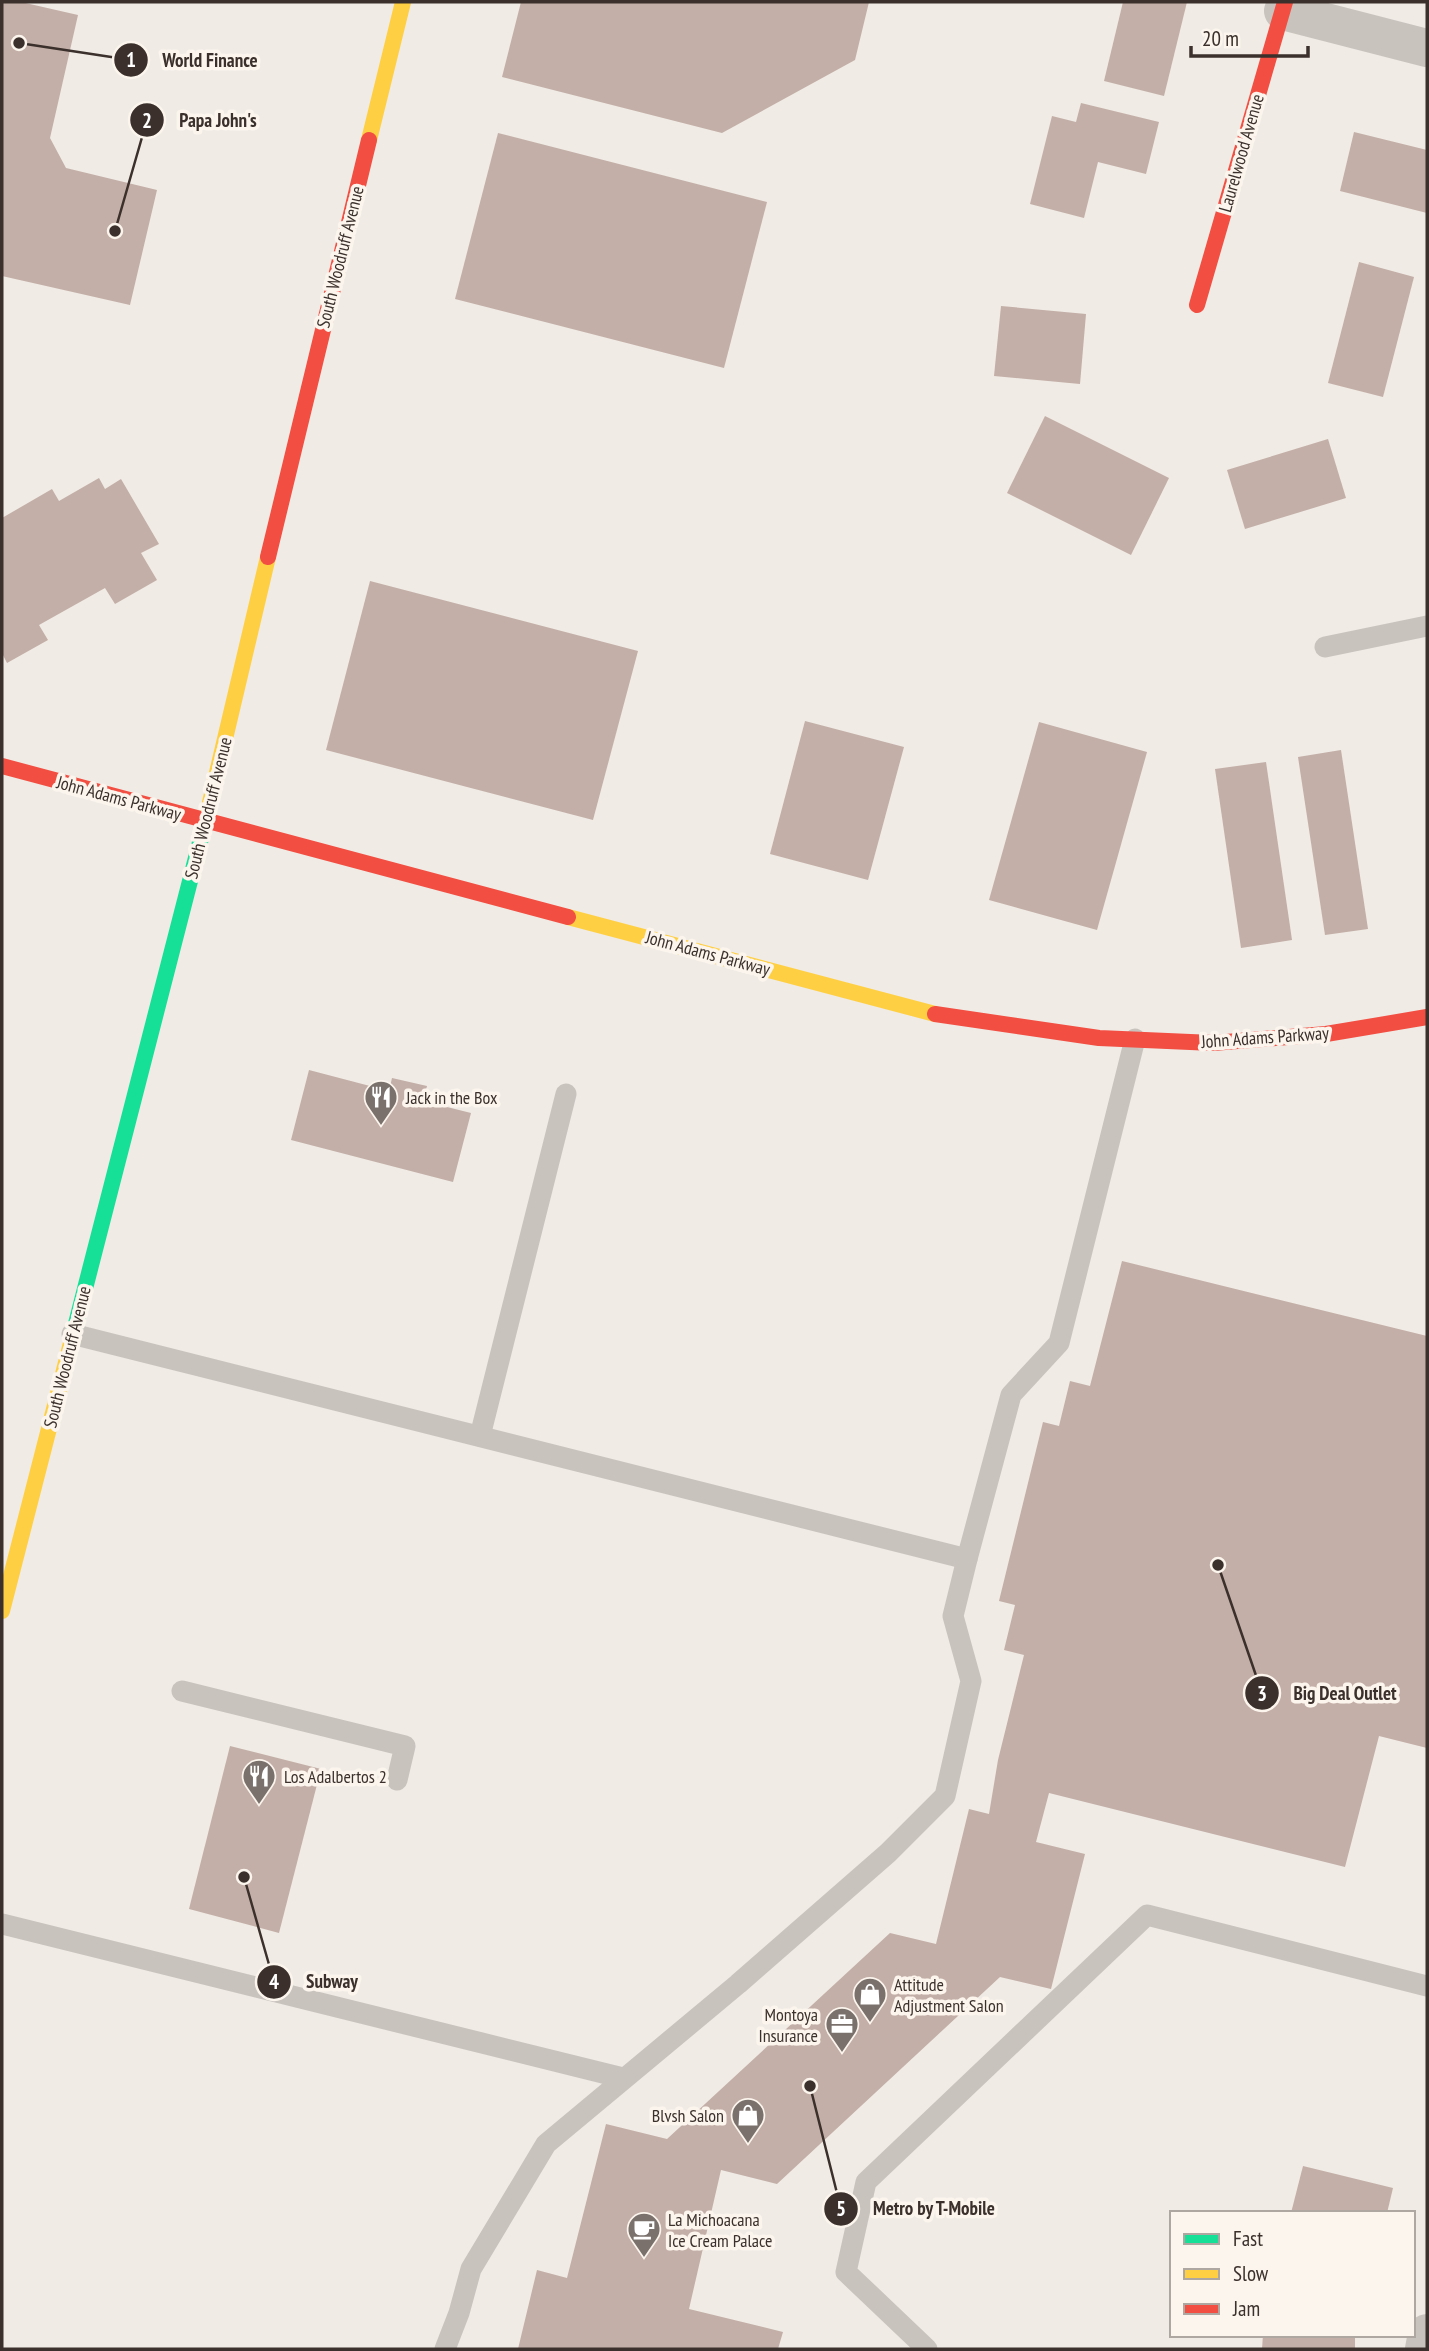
<svg xmlns="http://www.w3.org/2000/svg" width="1429" height="2351" font-family="'PT Sans Narrow',sans-serif">
<style>
.building{fill:#c3afa7}
.lines{fill:none;stroke-linecap:round;stroke-linejoin:round}
.lane{stroke:#c9c3be;stroke-width:21}
.street{stroke:#c9c3be;stroke-width:38}
.fast{stroke:#16e098;stroke-width:16}
.slow{stroke:#ffcf43;stroke-width:16}
.jam{stroke:#f24e42;stroke-width:16}
.labels{text-anchor:middle;dominant-baseline:central;stroke-width:7;stroke-linejoin:round;paint-order:stroke}
.street-label{font-size:18px;fill:#3b302b;stroke:#fbf5ee}
.poi-label{font-size:18px;fill:#3b302b;stroke:#fbf5ee;text-anchor:start}
.leader{fill:none;stroke:#3b302b;stroke-width:2.5}
.callout-dot{fill:#3b302b;stroke:#fbf5ee;stroke-width:2.5}
.mark-label{font-size:21px;text-anchor:middle;font-weight:bold;fill:#fff}
.callout-label{font-size:19px;text-anchor:middle;font-weight:bold;fill:#3b302b;stroke:#fbf5ee;stroke-width:7;stroke-linejoin:round;paint-order:stroke}
</style>
<rect width="100%" height="100%" fill="#f0ebe5"/>
<g class="building">
<path d="M2 2H21L78 15 50 138 66 168 157 190 130 305 2 276Z"/>
<path d="M521 2 698 3 869 2 855 60 722 133 502 77Z"/>
<path d="M1123 2H1187L1164 96 1104 81Z"/>
<path d="M1081 103 1159 122 1146 174 1098 162 1084 218 1030 204 1052 116 1076 122Z"/>
<path d="M1354 132 1427 150V213L1340 191Z"/>
<path d="M498 133 767 202 724 368 455 299Z"/>
<path d="M1359 262 1414 277 1383 397 1328 383Z"/>
<path d="M1001 306 1086 314 1080 384 994 376Z"/>
<path d="M1045 416 1169 478 1131 555 1007 493Z"/>
<path d="M1328 439 1346 498 1245 529 1227 470Z"/>
<path d="M99 478 105 489 121 479 159 544 141 553 157 580 115 604 105 588 39 625 48 640 7 663 2 653V518L52 489 59 501Z"/>
<path d="M370 581 638 651 593 820 326 750Z"/>
<path d="M805 721 904 747 868 880 770 854Z"/>
<path d="M1039 722 1147 752 1097 930 989 900Z"/>
<path d="M1341 750 1368 929 1325 935 1298 757Z"/>
<path d="M1266 762 1292 940 1241 948 1215 769Z"/>
<path d="M309 1070 389 1091 392 1078 427 1086 423 1101 471 1113 453 1182 291 1140Z"/>
<path d="M1122 1261 1427 1336V1748L1379 1736 1345 1867 1049 1793 1036 1842 1085 1854 1051 1989 1000 1977 777 2184 721 2170 689 2309 783 2332 778 2349H518L537 2270 567 2278 606 2124 667 2139 890 1933 936 1944 969 1809 989 1814 998 1760 1024 1655 1004 1650 1015 1605 999 1601 1043 1422 1059 1426 1070 1381 1090 1386Z"/>
<path d="M230 1746 321 1769 279 1933 189 1909Z"/>
<path d="M1303 2166 1393 2188 1387 2213H1291Z"/>
<path d="M1263 2335H1355V2349H1262Z"/>
</g>
<g class="lines">
<g class="lane">
<path d="M1325 647 1427 626"/>
<path d="M72 1334 967 1559"/>
<path d="M480 1436 566 1094"/>
<path d="M182 1691 405 1746 397 1780"/>
<path d="M2 1924 623 2078"/>
<path d="M445 2349 459 2313 471 2269 546 2144 738 1984 888 1853 945 1796 971 1681 953 1616 967 1559 1011 1395 1059 1343 1135 1039"/>
<path d="M927 2349 846 2272 866 2182 1147 1915 1427 1986"/>
</g>
<g class="street">
<path d="M1283 11 1427 48"/>
<path d="M1424 2349 1427 2333"/>
</g>
<path class="fast" d="M71 1343 207 815"/>
<g class="slow">
<path d="M369 140 403 2"/>
<path d="M207 815 268 557"/>
<path d="M568 917 935 1014"/>
<path d="M2 1611 71 1343"/>
</g>
<g class="jam">
<path d="M1197 305 1285 2"/>
<path d="M268 557 369 140"/>
<path d="M2 766 568 917"/>
<path d="M935 1014 1099 1038 1213 1043 1326 1034 1427 1017"/>
</g>
</g>
<defs>
<symbol id="restaurant-pin" viewBox="-11 -11 22 30"><path d="M0 17L-7.5 6A9.5 9.5 0 1 1 7.5 6Z" fill="#7a716c" stroke="#fbf5ee"/><path d="M-5-6h1v4h1v-4h1v4h1v-4h1v5L-1.5 .5V6h-2V.5L-5-1ZM5-6V6H3V1.5H1.5Q1.5-4 5-6Z" fill="#fff"/></symbol>
<symbol id="shop-pin" viewBox="-11 -11 22 30"><path d="M0 17L-7.5 6A9.5 9.5 0 1 1 7.5 6Z" fill="#7a716c" stroke="#fbf5ee"/><path d="M-5-2.5h2.3a2.7 3.5 0 0 1 5.4 0H5L5.5 6h-11ZM-1.5-2.5h3a1.5 2.3 0 0 0-3 0Z" fill="#fff"/></symbol>
<symbol id="office-pin" viewBox="-11 -11 22 30"><path d="M0 17L-7.5 6A9.5 9.5 0 1 1 7.5 6Z" fill="#7a716c" stroke="#fbf5ee"/><path d="M-6-3h4V-5.5h4V-3h4V5H-6ZM-1-4.5V-3h2v-1.5ZM-6 0V1H6V0Z" fill="#fff"/></symbol>
<symbol id="cafe-pin" viewBox="-11 -11 22 30"><path d="M0 17L-7.5 6A9.5 9.5 0 1 1 7.5 6Z" fill="#7a716c" stroke="#fbf5ee"/><path d="M-5.5-4.5H6V0H3Q3 3.5 0 3.5H-2.5Q-5.5 3.5-5.5 0ZM3-3.2v2h1.7v-2ZM-6 4.5H4V6H-6Z" fill="#fff"/></symbol>
</defs>
<g fill-rule="evenodd">
<use href="#restaurant-pin" x="362" y="1078" width="38" height="52"/>
<use href="#restaurant-pin" x="240" y="1757" width="38" height="52"/>
<use href="#shop-pin" x="851" y="1975" width="38" height="52"/>
<use href="#office-pin" x="823" y="2005" width="38" height="52"/>
<use href="#shop-pin" x="729" y="2096" width="38" height="52"/>
<use href="#cafe-pin" x="625" y="2210" width="38" height="52"/>
</g>
<g class="labels">
<g class="street-label">
<text transform="translate(1241 153) rotate(-74)">Laurelwood Avenue</text>
<text transform="translate(340 257) rotate(-76)">South Woodruff Avenue</text>
<text transform="translate(119 798) rotate(15)">John Adams Parkway</text>
<text transform="translate(208 808) rotate(-76)">South Woodruff Avenue</text>
<text transform="translate(708 953) rotate(15)">John Adams Parkway</text>
<text transform="translate(1265 1037) rotate(-4)">John Adams Parkway</text>
<text transform="translate(67 1357) rotate(-76)">South Woodruff Avenue</text>
</g>
<g class="poi-label">
<text x="406" y="1097">Jack in the Box</text>
<text x="284" y="1776">Los Adalbertos 2</text>
<text x="894" y="1984">Attitude<tspan x="894" dy="21">Adjustment Salon</tspan></text>
<text x="818" y="2014" text-anchor="end">Montoya<tspan x="818" dy="21">Insurance</tspan></text>
<text x="724" y="2115" text-anchor="end">Blvsh Salon</text>
<text x="668" y="2219">La Michoacana<tspan x="668" dy="21">Ice Cream Palace</tspan></text>
</g>
</g>
<path class="leader" d="M19 43L131 60M115 231L147 120M1218 1565L1262 1693M244 1877L274 1982M810 2086L841 2209"/>
<g class="callout-dot">
<circle cx="19" cy="43" r="7"/>
<circle cx="115" cy="231" r="7"/>
<circle cx="1218" cy="1565" r="7"/>
<circle cx="244" cy="1877" r="7"/>
<circle cx="810" cy="2086" r="7"/>
<circle cx="131" cy="60" r="18"/>
<circle cx="147" cy="120" r="18"/>
<circle cx="1262" cy="1693" r="18"/>
<circle cx="274" cy="1982" r="18"/>
<circle cx="841" cy="2209" r="18"/>
</g>
<g class="mark-label">
<text x="131" y="67">1</text>
<text x="147" y="128">2</text>
<text x="1262" y="1701">3</text>
<text x="274" y="1989">4</text>
<text x="841" y="2216">5</text>
</g>
<g class="callout-label">
<text x="210" y="67">World Finance</text>
<text x="218" y="127">Papa John's</text>
<text x="1345" y="1700">Big Deal Outlet</text>
<text x="332" y="1988">Subway</text>
<text x="934" y="2215">Metro by T-Mobile</text>
</g>
<rect width="1429" height="2351" fill="none" stroke="#3b302b" stroke-width="7"/>
<rect x="1170" y="2211" width="245" height="126" fill="#fbf5ee" stroke="#aea6a0" stroke-width="2"/>
<rect x="1184" y="2234" width="35" height="10" fill="#16e098" stroke="#aea6a0" stroke-width="2"/>
<text x="1233" y="2246" font-size="21" fill="#3b302b">Fast</text>
<rect x="1184" y="2269" width="35" height="10" fill="#ffcf43" stroke="#aea6a0" stroke-width="2"/>
<text x="1233" y="2281" font-size="21" fill="#3b302b">Slow</text>
<rect x="1184" y="2304" width="35" height="10" fill="#f24e42" stroke="#aea6a0" stroke-width="2"/>
<text x="1233" y="2316" font-size="21" fill="#3b302b">Jam</text>
<path d="M1191 46v10h117v-10" fill="none" stroke="#3b302b" stroke-width="3.5"/>
<text x="1202" y="46" font-size="21" fill="#3b302b" stroke="#fbf5ee" stroke-width="5" paint-order="stroke">20 m</text>
</svg>
